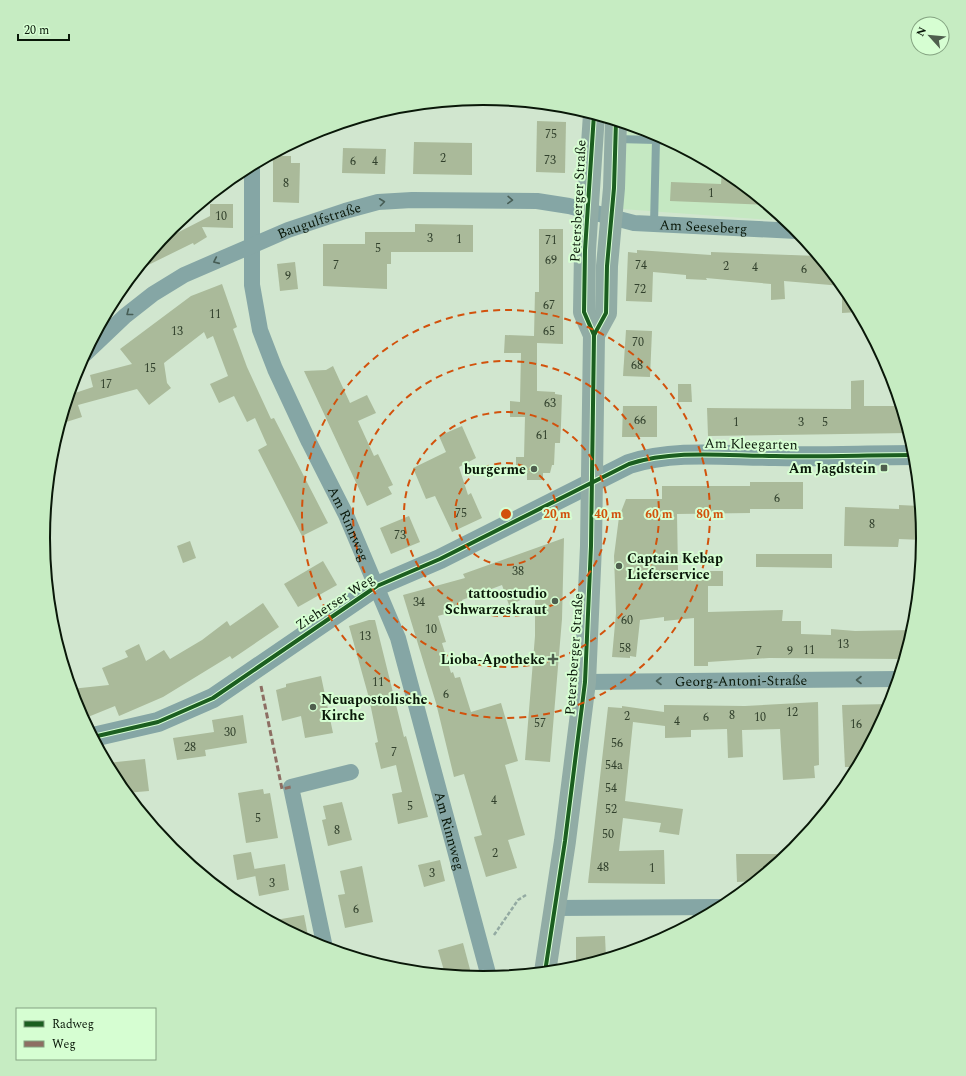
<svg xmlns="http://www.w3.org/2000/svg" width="966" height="1076" font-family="Spectral,serif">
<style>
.built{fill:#c5e8c2}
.building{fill:#aaba9a}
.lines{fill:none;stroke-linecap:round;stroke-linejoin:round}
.path{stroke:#93aaa2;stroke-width:2.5;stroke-dasharray:4 2;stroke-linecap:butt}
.service{stroke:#85a6a5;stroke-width:8}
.minor{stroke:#85a6a5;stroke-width:16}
.tertiary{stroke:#85a6a5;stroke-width:20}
.primary{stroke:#91aca5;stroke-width:22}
.quiet{stroke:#8d6e63;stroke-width:3;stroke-dasharray:6 3;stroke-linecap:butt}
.cycleway-casing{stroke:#d6fed2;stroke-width:6}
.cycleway{stroke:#1b5e20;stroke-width:4}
.oneway{stroke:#475e56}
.ring{fill:none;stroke:#d2520c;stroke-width:2;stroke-dasharray:7 5}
.poi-dot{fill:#4f5f4e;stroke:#d6fed2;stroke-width:1.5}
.labels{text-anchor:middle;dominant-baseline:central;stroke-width:4;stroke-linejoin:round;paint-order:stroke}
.number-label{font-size:12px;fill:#31402c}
.street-label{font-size:14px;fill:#091708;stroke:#d6fed2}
.poi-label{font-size:14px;font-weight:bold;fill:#091708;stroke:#d6fed2;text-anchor:end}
.rim{fill:none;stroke:#091708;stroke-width:2}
.centre{fill:#d2520c;stroke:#d6fed2;stroke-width:2}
.ring-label{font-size:12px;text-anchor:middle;font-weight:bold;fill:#d2520c;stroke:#d6fed2;stroke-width:4;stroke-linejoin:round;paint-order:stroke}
</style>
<rect width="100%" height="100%" fill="#d1e6cf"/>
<path class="built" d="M628 124 652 132 728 172 773 209 772 220 622 209Z"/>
<g class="building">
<path d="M537 121 566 122 565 173 536 172Z"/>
<path d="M414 142 472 143V175L413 174Z"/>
<path d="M343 148 386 149 385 174 342 173Z"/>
<path d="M273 156H291V163H300L299 203 273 202Z"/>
<path d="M722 169 768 205 670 201 671 182 721 184Z"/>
<path d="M210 204H233V228L202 227 207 237 194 245 193 243 136 271 172 227 175 234 210 216Z"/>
<path d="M415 224 473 225V252H391V264H387V289L323 286V244H365V232H415Z"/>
<path d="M539 229H563V344L537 343V391L555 392V394L562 395 561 425 560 443H555L554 465H552L550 473H543V480H527V473H516V457H524L525 417H510V401L520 402 521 353H504L505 335 534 336 535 292H539Z"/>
<path d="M637 250 711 255V252L818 256 849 294 859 312 842 313V286L784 281 785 299 771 300V284L706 278 707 280 686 279V275L653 272 652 302 626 301 628 252 637 253Z"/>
<path d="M295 262 298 289 280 291 277 264Z"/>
<path d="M222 284 237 327 233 329 247 367 271 419 274 418 328 523 302 536 258 450 267 445 255 418 247 422 234 396 219 403 210 384 228 376 213 336 207 339 204 332 164 363 167 383 171 388 149 405 137 389 78 405 82 417 60 424 72 384 75 393 93 387 90 375 132 364 120 349 191 296Z"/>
<path d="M626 330 652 331 650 377 623 376Z"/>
<path d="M333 366 350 403 367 395 376 413 358 421 374 456 378 454 393 485 388 487 392 494 367 506 304 371 326 370Z"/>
<path d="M864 380V406H900L909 433 708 436 707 408 851 409V381Z"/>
<path d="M678 384H691L692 402H678Z"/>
<path d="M623 406H657V437H622Z"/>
<path d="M462 426 476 458 459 467 468 495 471 493 482 518 452 532 435 496 426 499 413 468 446 452 439 436Z"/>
<path d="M750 482H803V509H750V513L677 514 678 571H723V586H708V612L783 610 782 621H801V634L831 635V629L855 631 913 630 904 659 769 658 708 662V666H694V618L664 621V617L640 620 636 657 630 656V658L612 657 616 613 614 556 619 517 626 499H662V486H750Z"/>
<path d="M899 505 920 506 923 540 899 539 898 547 844 546 845 507 899 509Z"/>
<path d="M409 516 420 542 391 554 380 528Z"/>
<path d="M564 538 562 619 550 762 525 760 535 636V594L509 605 502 585 462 600 465 608 438 616 446 642 442 643 451 673 453 672 455 678 460 677 471 712 501 703 518 761 505 765 525 835 508 840 517 868 486 877 474 837 482 835 464 774 454 777 436 703 403 595 465 578 463 574Z"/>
<path d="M190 541 196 558 183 563 177 546Z"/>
<path d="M756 554H832V568L756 567Z"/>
<path d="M323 561 337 585 298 607 284 584Z"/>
<path d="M263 603 279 627 232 659 230 656 163 697 119 716 115 706 83 719 76 706 71 689 109 685 102 668 128 657 125 651 139 644 146 661 164 650 170 659 202 640 227 621 230 626Z"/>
<path d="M369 620H375L404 737 406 736 428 817 398 824 392 794 402 792 396 765 381 769 375 743 378 742 369 698 349 626Z"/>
<path d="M321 676 333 733 305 738 301 716 282 721 276 690 286 687V684Z"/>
<path d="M818 702 819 765 814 766 815 778 783 780 780 729 742 730 743 757 728 758 727 729 691 730V737L665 738V726L633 722 625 801 683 809 679 835 659 832 661 823 623 818 619 851 664 850 665 884 588 883 608 707 622 708V706L664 712V705L745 706Z"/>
<path d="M890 704 857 767H845L842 705Z"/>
<path d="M243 715 247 743 205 750 206 756 177 760 173 738 214 732 212 720Z"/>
<path d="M145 759 149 791 126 793 117 782 107 763Z"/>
<path d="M263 789 264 794 270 793 278 838 246 843 238 793Z"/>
<path d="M342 802 352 840 328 846 322 820 326 819 323 806Z"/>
<path d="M251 852 256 876 237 880 233 855Z"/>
<path d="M736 854H788L755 881 737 882Z"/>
<path d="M440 860 445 881 424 887 418 865Z"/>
<path d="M285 864 289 890 259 896 254 869Z"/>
<path d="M362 866 373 922 345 928 338 895 345 894 340 871Z"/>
<path d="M304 915 309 941 270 921Z"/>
<path d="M605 936 606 958 585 965H576V937Z"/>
<path d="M463 943 472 977 445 974 438 950Z"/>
</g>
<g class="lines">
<path class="path" d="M494 935 518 900 526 895"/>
<g class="service">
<path d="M617 139 656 140"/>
<path d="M654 224 656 140 669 141"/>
<path d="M696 907 697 920"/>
</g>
<g class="minor">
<path id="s1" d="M252 165V285L260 330 275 369 309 442 346 515 398 638 489 977"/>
<path id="s2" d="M85 354 125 316 153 294 184 275 288 230 345 211 378 202 412 200 537 201 569 206 634 223 797 231"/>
<path id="s3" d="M585 682 898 679"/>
<path d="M555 908 722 907"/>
<path d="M325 948 291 787 351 772"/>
</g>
<path class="tertiary" d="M93 737 158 722 213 698 377 586 440 559 629 464C676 449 727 456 775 456 821 457 868 455 915 455"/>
<g class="primary">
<path d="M594 335 606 313 607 266 614 188 616 121"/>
<path d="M545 972 565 841 585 682 591 546 594 335 584 312 585 250 594 114"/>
</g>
<path class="quiet" d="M261 686 282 789 291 787"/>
<defs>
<g id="cycleway">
<path d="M594 335 606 313 607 266 614 188 616 121"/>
<path d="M93 737 158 722 213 698 377 586 440 559 629 464C676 449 727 456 775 456 821 457 868 455 915 455"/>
<path d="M545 972 565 841 585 682 591 546 594 335 584 312 585 250 594 114"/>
</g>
</defs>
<use href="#cycleway" class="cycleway-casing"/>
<use href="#cycleway" class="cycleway"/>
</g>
<defs><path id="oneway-chevron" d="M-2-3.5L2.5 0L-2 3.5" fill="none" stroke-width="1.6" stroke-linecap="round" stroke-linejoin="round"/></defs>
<g class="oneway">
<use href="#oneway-chevron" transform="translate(510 200) rotate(2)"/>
<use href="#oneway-chevron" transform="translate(382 202) rotate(-7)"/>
<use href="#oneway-chevron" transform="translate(216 261) rotate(156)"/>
<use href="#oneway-chevron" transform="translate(129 313) rotate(142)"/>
<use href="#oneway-chevron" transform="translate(859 680) rotate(180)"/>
<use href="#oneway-chevron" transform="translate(659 681) rotate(180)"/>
</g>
<g class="ring">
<circle cx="506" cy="514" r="51"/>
<circle cx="506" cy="514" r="102"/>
<circle cx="506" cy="514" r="153"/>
<circle cx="506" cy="514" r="204"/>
</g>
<g class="poi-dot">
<rect x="880" y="464" width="8" height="8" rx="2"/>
<circle cx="534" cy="469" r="4"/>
<circle cx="619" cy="566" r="4"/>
<circle cx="555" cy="601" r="4"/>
<path d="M551 653h4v4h4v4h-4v4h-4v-4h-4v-4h4z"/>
<circle cx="313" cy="707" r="4"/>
</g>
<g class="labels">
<g class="number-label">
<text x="551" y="134">75</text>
<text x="443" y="158">2</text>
<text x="550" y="160">73</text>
<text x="353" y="161">6</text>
<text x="375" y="161">4</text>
<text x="286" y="183">8</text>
<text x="711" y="193">1</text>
<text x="221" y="216">10</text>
<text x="430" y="238">3</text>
<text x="459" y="239">1</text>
<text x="551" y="240">71</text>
<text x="378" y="248">5</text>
<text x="551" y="260">69</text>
<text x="336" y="265">7</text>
<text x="641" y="265">74</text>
<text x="726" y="266">2</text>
<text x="755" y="267">4</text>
<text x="804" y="269">6</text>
<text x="288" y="276">9</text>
<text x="640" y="289">72</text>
<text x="549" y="305">67</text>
<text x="215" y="314">11</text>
<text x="177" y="331">13</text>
<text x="549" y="331">65</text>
<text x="638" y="342">70</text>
<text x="637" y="365">68</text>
<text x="150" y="368">15</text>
<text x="106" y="384">17</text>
<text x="550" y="403">63</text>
<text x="640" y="420">66</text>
<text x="736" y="422">1</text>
<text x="801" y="422">3</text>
<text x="825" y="422">5</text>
<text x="542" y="435">61</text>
<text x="777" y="498">6</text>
<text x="461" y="513">75</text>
<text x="872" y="524">8</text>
<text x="400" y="535">73</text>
<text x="518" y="571">38</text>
<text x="419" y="602">34</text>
<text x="627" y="620">60</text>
<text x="431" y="629">10</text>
<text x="365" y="636">13</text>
<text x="843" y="644">13</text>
<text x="625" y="648">58</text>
<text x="809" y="650">11</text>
<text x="759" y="651">7</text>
<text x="790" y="651">9</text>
<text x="378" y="682">11</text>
<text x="446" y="694">6</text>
<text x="792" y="712">12</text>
<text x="732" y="715">8</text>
<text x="627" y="716">2</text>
<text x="706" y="717">6</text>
<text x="760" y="717">10</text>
<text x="677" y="721">4</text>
<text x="540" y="723">57</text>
<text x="856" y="724">16</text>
<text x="230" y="732">30</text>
<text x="617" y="743">56</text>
<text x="190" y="747">28</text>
<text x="394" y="752">7</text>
<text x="614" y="765">54a</text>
<text x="611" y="788">54</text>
<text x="494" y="800">4</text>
<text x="410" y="806">5</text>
<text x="611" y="809">52</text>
<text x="258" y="818">5</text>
<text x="337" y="830">8</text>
<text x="608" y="834">50</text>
<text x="495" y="853">2</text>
<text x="603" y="867">48</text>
<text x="652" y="868">1</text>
<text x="432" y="873">3</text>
<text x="272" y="883">3</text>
<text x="356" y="909">6</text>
</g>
<g class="street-label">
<text transform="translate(578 201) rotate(-87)">Petersberger Straße</text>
<text stroke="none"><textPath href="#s2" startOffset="273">Baugulfstraße</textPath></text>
<text stroke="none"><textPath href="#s2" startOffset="663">Am Seeseberg</textPath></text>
<text transform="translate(751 444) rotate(1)">Am Kleegarten</text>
<text stroke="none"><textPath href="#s1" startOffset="379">Am Rinnweg</textPath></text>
<text transform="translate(335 602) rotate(-33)">Zieherser Weg</text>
<text transform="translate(574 654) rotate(-86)">Petersberger Straße</text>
<text stroke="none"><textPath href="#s3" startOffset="156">Georg-Antoni-Straße</textPath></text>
<text stroke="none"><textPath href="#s1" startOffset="703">Am Rinnweg</textPath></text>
</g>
<g class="poi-label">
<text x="876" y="468">Am Jagdstein</text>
<text x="526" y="469">burgerme</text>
<text x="627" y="558" text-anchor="start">Captain Kebap<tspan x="627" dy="16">Lieferservice</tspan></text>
<text x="547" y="593">tattoostudio<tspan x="547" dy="16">Schwarzeskraut</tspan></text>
<text x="545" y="659">Lioba-Apotheke</text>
<text x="321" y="699" text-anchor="start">Neuapostolische<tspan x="321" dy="16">Kirche</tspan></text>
</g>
</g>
<path d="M0 0H966V1076H0ZM50 538a433 433 0 1 1 866 0a433 433 0 1 1-866 0Z" fill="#c6ecc2" fill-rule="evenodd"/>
<path class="rim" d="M50 538a433 433 0 1 1 866 0a433 433 0 1 1-866 0Z"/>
<circle cx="506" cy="514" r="6" class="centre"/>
<g class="ring-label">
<text x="557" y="518">20 m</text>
<text x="608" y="518">40 m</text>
<text x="659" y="518">60 m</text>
<text x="710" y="518">80 m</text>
</g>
<rect x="16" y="1008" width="140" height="52" fill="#d6fed2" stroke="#84a281"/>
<rect x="24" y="1021" width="20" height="6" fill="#1b5e20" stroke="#84a281"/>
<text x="52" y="1028" font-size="12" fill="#091708">Radweg</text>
<rect x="24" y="1041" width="20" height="6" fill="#8d6e63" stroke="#84a281"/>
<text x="52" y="1048" font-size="12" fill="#091708">Weg</text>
<g transform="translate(930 36) rotate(297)"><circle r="19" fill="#d6fed2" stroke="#84a281"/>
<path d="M0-3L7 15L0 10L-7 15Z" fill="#4f5f4e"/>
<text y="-6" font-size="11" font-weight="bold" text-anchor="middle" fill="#091708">N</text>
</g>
<path d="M18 34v6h51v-6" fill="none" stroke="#091708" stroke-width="2"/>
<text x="24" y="34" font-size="12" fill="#091708" stroke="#d6fed2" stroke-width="3" paint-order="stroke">20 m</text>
</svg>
